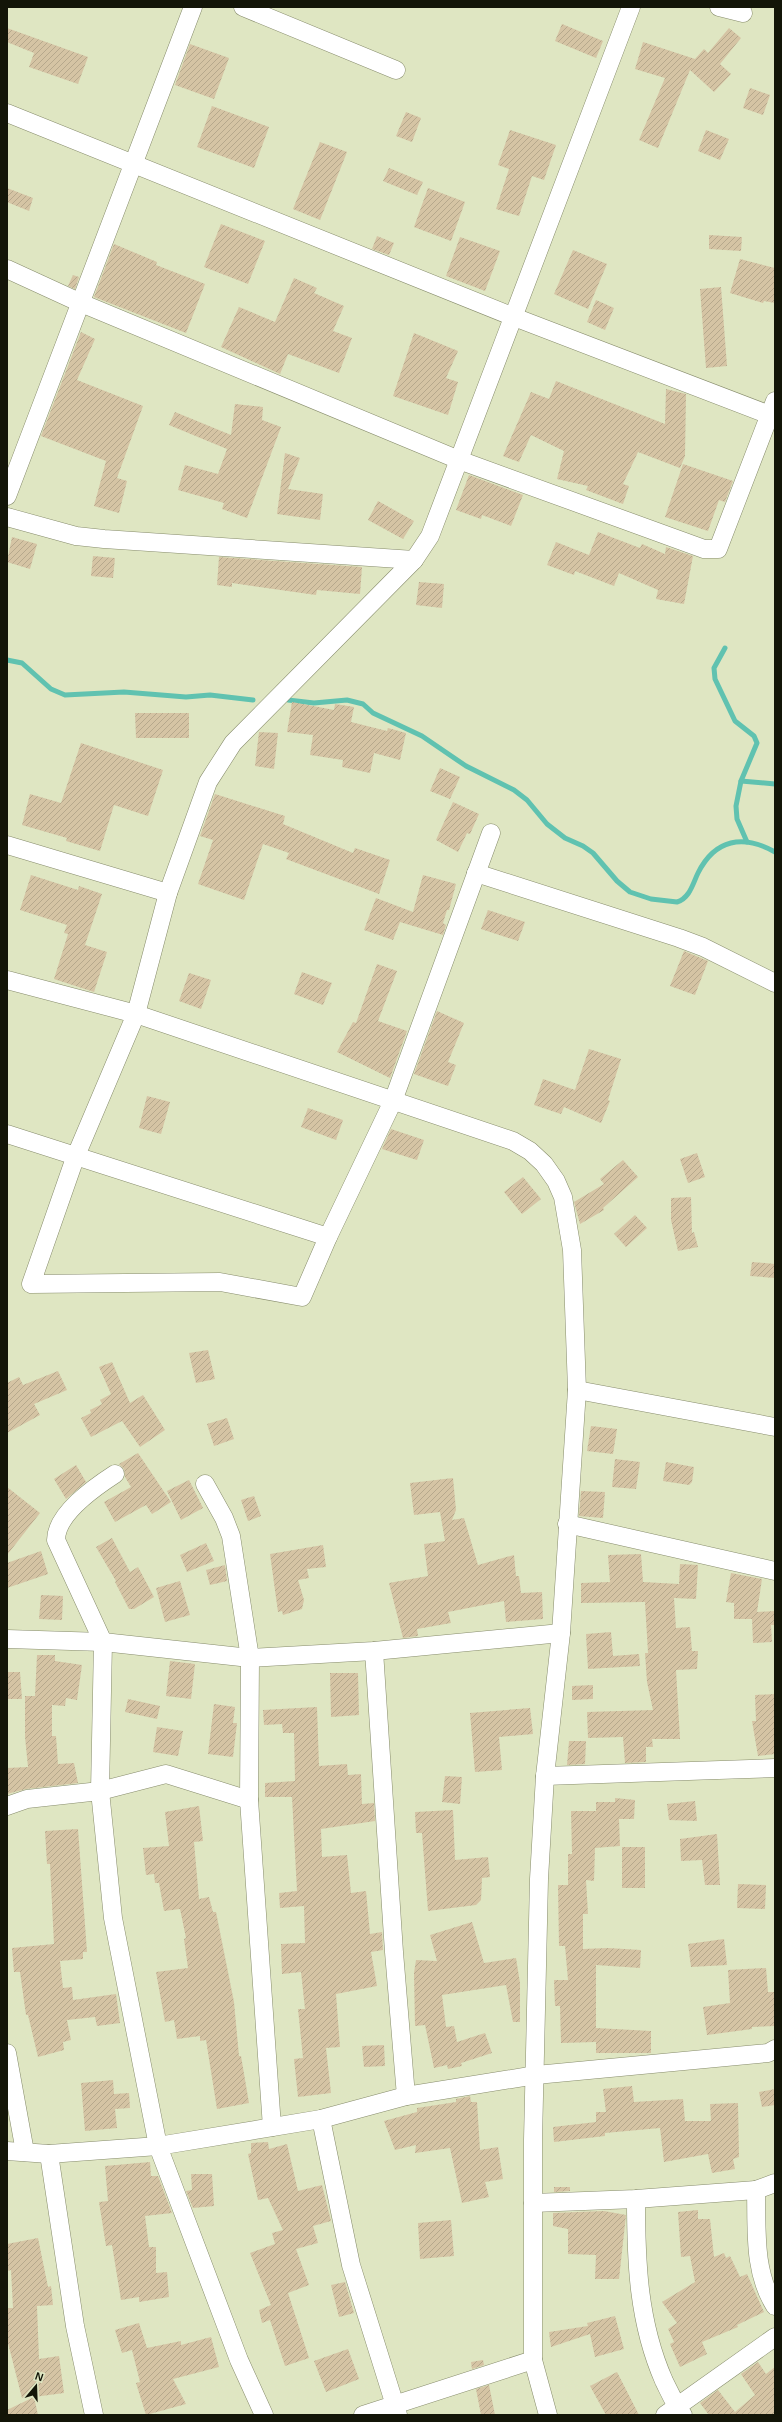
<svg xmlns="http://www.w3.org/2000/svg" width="782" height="2422" font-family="Arial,sans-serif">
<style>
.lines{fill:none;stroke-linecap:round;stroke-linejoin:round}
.stream{stroke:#60c2b0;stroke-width:5}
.building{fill:url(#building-hatch)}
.minor-casing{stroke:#878c6c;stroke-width:19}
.minor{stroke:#fff;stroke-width:18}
</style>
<defs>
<pattern id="building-hatch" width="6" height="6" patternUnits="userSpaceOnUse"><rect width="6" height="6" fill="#d5c4a4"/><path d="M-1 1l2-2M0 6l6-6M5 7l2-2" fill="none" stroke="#b6a88c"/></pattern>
</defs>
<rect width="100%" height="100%" fill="#dfe6c2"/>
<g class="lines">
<g class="stream">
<path d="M725 648 714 668 715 679 735 721 754 736 757 743 741 781 736 806 737 819 747 842"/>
<path d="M7 660 22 663 51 689 65 695 124 692 186 697 210 695 253 700"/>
<path d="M288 700 314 703 347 700 363 704 373 713 422 736 466 766 514 790 527 800 547 824 565 838 583 846 593 853 617 881 630 892 651 899 677 902C690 898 693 883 698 873 715 839 743 834 775 852"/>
<path d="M741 781 775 784"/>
</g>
</g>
<g class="building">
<path d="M562 24 603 41 596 58 555 41Z"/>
<path d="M7 28 88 57 78 84 29 67 34 53 7 42Z"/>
<path d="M729 28 741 38 720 64 731 74 714 92 690 70 658 148 639 140 665 78 635 69 643 42 695 59 704 49 708 53Z"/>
<path d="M190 44 229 58 214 99 175 85Z"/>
<path d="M750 88 770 95 763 115 743 108Z"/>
<path d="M212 106 269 127 254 168 197 147Z"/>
<path d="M406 112 421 118 412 142 396 136Z"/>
<path d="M510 130 556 145 544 180 532 176 519 216 496 209 509 169 498 165Z"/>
<path d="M706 130 729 139 720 160 698 151Z"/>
<path d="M320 142 347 152 320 220 293 209Z"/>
<path d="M389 168 423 182 417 195 383 181Z"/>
<path d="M7 188 33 198 29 211 7 202Z"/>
<path d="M428 188 465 202 451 241 414 227Z"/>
<path d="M221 224 265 241 248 284 204 267Z"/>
<path d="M709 235 742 237 741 251 709 249Z"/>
<path d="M377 236 394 243 389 255 372 249Z"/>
<path d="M460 237 500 251 485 291 446 276Z"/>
<path d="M114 244 157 262 156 265 205 284 186 333 94 297Z"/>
<path d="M573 250 607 264 588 309 554 294Z"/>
<path d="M740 259 775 268V303L764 301 763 303 730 293Z"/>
<path d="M73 275 79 277 75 289 68 286Z"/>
<path d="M294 278 317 288 314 293 344 306 333 331 352 338 339 373 288 354 280 374 221 347 239 307 275 322Z"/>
<path d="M721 287 727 366 706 368 700 289Z"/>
<path d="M596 300 614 308 605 330 587 322Z"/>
<path d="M81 332 95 339 77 380 143 406 117 478 127 481 119 513 94 506 106 461 41 436Z"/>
<path d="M414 333 458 351 446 378 458 382 448 415 393 396Z"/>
<path d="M556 381 665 424 666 389 686 394 685 456 680 468 638 452 623 484 629 486 623 504 586 490 588 486 557 479 564 451 531 435 519 462 503 456 531 392 549 399Z"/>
<path d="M235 404 263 407 262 420 281 427 247 518 222 509 224 503 178 490 185 465 218 474 227 449 169 425 175 412 231 435Z"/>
<path d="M285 453 300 458 288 489 323 494 320 520 277 514Z"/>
<path d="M683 464 733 481 725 502 719 500 708 531 665 517Z"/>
<path d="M469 475 523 495 511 526 482 515 481 519 456 510Z"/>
<path d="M378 501 414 521 403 539 368 520Z"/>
<path d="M598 532 640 548 642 544 665 554 666 547 693 556 684 604 656 599 658 590 619 573 614 586 575 571 574 575 547 565 556 542 589 555Z"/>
<path d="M12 537 37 544 30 569 7 562Z"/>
<path d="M93 556 115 558 113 578 91 576Z"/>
<path d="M219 557 362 567 360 594 317 590 316 595 232 583V587L217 585Z"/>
<path d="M419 582 444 584 442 608 416 605Z"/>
<path d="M292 702 334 710 335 704 354 707 351 722 387 731 388 728 406 733 400 760 374 753 370 773 342 767 343 760 310 755 313 735 287 732Z"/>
<path d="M135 713H189V738H136Z"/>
<path d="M259 732 278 733 274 769 255 766Z"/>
<path d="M81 743 163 770 148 816 114 805 100 851 66 841 67 838 22 825 30 794 61 803Z"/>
<path d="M440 768 460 777 450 799 430 791Z"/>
<path d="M215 794 285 816 283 824 353 853 355 848 390 860 379 894 286 859 289 853 263 844 244 900 198 884 213 840 200 836Z"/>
<path d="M453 802 479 814 470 834 467 833 458 852 436 840Z"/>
<path d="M31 875 78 890 79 886 102 894 85 945 107 952 94 992 54 979 68 934 64 933 67 925 20 910Z"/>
<path d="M423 875 456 884 449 910H447L443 923 446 925 443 935 400 922 393 940 364 930 376 898 413 912Z"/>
<path d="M488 910 525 922 518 941 481 929Z"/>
<path d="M684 951 708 961 695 995 670 986Z"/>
<path d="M377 964 397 971 378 1021 407 1031 390 1078 337 1052 353 1022 356 1023Z"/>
<path d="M302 972 332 983 323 1005 294 994Z"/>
<path d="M189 973 211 980 201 1009 179 1001Z"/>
<path d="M437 1011 464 1023 448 1062 456 1065 448 1086 414 1074Z"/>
<path d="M589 1049 621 1059 608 1100 610 1101 601 1123 564 1107 561 1114 534 1105 543 1079 575 1090Z"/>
<path d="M147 1096 170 1102 161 1134 139 1128Z"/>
<path d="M308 1108 343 1120 336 1140 301 1127Z"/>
<path d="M391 1129 424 1140 417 1160 382 1149Z"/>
<path d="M697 1153 705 1177 688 1183 680 1159Z"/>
<path d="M623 1160 638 1177 603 1208 604 1210 580 1224 574 1202 604 1184 600 1179Z"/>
<path d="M523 1177 541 1199 522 1214 504 1192Z"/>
<path d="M691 1197 692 1233 694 1232 698 1247 678 1251 671 1220V1198Z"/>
<path d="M635 1215 647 1228 626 1247 614 1234Z"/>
<path d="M752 1262 775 1264V1278L750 1276Z"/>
<path d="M208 1350 215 1379 196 1383 189 1353Z"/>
<path d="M112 1362 130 1403 143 1395 165 1430 140 1447 122 1421 91 1437 81 1418 91 1413 90 1410 102 1404 100 1400 111 1394 99 1367Z"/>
<path d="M58 1371 67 1390 34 1404 40 1415 7 1433V1383L19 1377 23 1385Z"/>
<path d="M227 1418 234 1439 214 1446 207 1424Z"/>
<path d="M591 1426 617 1429 613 1454 587 1451Z"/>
<path d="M138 1453 171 1502 152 1514 146 1505 115 1522 104 1502 131 1487 125 1477 124 1469 119 1464Z"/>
<path d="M615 1459 640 1462 636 1489 612 1487Z"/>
<path d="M666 1462 694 1467 692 1482 689 1485 663 1481Z"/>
<path d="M76 1465 86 1482 66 1499 54 1479Z"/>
<path d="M453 1478 456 1510 452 1520 464 1518 478 1565 514 1555 516 1576H519L521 1593 542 1592 543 1619 506 1622 504 1601 448 1612 451 1623 417 1629 418 1636 403 1638 389 1583 428 1576 424 1544 445 1541 440 1512 414 1515 410 1483Z"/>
<path d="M189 1480 203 1508 181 1520 167 1491Z"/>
<path d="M7 1487 40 1513 7 1555Z"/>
<path d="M581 1491 605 1492 603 1518 579 1516Z"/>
<path d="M254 1496 261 1516 248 1521 241 1500Z"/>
<path d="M112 1538 130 1572 138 1567 154 1597 134 1609H129L115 1582 116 1581 96 1547Z"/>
<path d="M206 1543 214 1561 187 1572 180 1555Z"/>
<path d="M323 1545 326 1567 307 1569 309 1578 298 1580 304 1600 302 1609 283 1615 282 1611 278 1612 270 1554Z"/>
<path d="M41 1551 48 1574 7 1588V1563Z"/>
<path d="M641 1554 643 1582 679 1584 680 1564 698 1565 696 1599 674 1598 676 1628 690 1627 692 1651H698L697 1669 676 1670 680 1739H652L653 1747H646V1762L625 1763 623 1737 588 1738 587 1712 653 1710 647 1682 645 1653H648L645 1602 581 1603V1583L610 1582 608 1555Z"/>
<path d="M225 1565 227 1581 210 1585 206 1570Z"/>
<path d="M731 1573 762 1579 757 1612 775 1611V1625H771L772 1642 753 1643 752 1619H734V1603L726 1602Z"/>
<path d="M180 1581 190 1615 165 1622 156 1588Z"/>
<path d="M41 1595 63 1596 62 1620 39 1619Z"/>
<path d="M611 1632 613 1656 639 1654 640 1666 588 1669 586 1634Z"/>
<path d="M37 1655H55V1661L82 1665 77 1700 66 1698 65 1706 52 1705V1736H56L58 1764 74 1763 78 1783 26 1789 7 1794V1768L28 1767 25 1737V1696H35Z"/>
<path d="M170 1661 195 1664 191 1699 166 1696Z"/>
<path d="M7 1672H20L22 1699H7Z"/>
<path d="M330 1673H358L359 1715 331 1717Z"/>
<path d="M593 1685V1699L572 1700V1686Z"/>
<path d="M775 1694V1754L758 1756 752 1721H756L755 1695Z"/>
<path d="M128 1699 160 1706 157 1719 125 1712Z"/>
<path d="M214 1704 235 1707 233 1723H237L233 1757 208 1754Z"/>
<path d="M317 1707 319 1766 347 1764 348 1775 361 1774 362 1804 374 1803 375 1821 321 1829 322 1857 347 1855 351 1893 366 1891 370 1934 382 1932 383 1950 371 1952 377 1986 336 1994 340 2047 326 2048 331 2093 298 2097 294 2059 303 2058 298 2009H305L301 1972 282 1974 281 1944 305 1943 304 1906 280 1908 279 1893 297 1891 292 1797H265V1783L295 1781 294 1733H283L282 1724 264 1725 263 1710Z"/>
<path d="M530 1708 533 1734 499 1737 502 1770 475 1772 470 1713Z"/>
<path d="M157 1727 183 1731 178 1756 153 1752Z"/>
<path d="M569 1741H586L585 1764 567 1765Z"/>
<path d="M445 1776 462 1777 460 1804 442 1802Z"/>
<path d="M615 1798 635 1800 634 1819H619L620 1846 595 1848 594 1881 586 1880 588 1914H583V1949L608 1948 641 1950 640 1968 596 1965V2028L651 2031V2053H596V2042L561 2043 560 2006H555L554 1980H568L565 1946H559L558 1885H568V1854H572L571 1811H596V1802H615Z"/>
<path d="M695 1801 697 1821 669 1820 667 1804Z"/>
<path d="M199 1806 203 1841 194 1842 199 1899 209 1897 213 1912H216L234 2002 239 2056H241L249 2103 217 2109 206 2040 200 2041V2036L177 2039 174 2020 165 2022 156 1972 188 1968 184 1939 186 1938 180 1909 164 1911 159 1883H155L154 1874 146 1875 143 1848 169 1846 165 1812Z"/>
<path d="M453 1810 455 1860 488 1857 490 1877 482 1878 481 1900 476 1905 428 1911 422 1833H416L415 1812Z"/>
<path d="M78 1829 87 1952H83V1959L60 1961 63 1988 72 1987 73 2000 116 1994 120 2023 97 2026 95 2017 67 2020 71 2040 63 2042 64 2050 38 2057 28 2015H26L20 1972H14L12 1948 54 1944 50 1864H47L45 1831Z"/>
<path d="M717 1834 720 1885H705L702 1860 681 1861 680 1839Z"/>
<rect x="622" y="1847" width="23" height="41"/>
<path d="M738 1884 766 1885 765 1909 737 1908Z"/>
<path d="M472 1922 484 1963 516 1958 520 1983V2022H513L506 1985 442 1995 446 2027 454 2026 457 2042 485 2033 492 2053 461 2063 462 2066 448 2069 447 2065 434 2068 425 2025 415 2026 414 1973 416 1960 437 1961 430 1935Z"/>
<path d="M724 1939 727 1965 691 1967 688 1944Z"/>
<path d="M766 1968 768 1992H775V2026L752 2027V2029L707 2035 703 2007 730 2003 728 1970Z"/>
<path d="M384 2045 385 2066 364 2067 362 2046Z"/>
<path d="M113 2080 114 2094 129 2093 130 2108 115 2109 117 2128 85 2131 81 2083Z"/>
<path d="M632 2086 634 2102 683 2099 685 2121H711L710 2104 738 2103 739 2157 733 2159 735 2169 712 2173 708 2154 664 2162 660 2128 605 2133V2136L554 2142 553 2127 596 2122V2112H606L603 2089Z"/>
<path d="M775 2089V2105L762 2107 759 2092Z"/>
<path d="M470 2096 471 2102H477L480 2150 498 2147 503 2179 485 2182 489 2197 462 2203 450 2148 415 2153 416 2145 395 2150 384 2121 417 2112V2108L456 2102V2099Z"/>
<path d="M268 2142 269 2149 287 2144 298 2191 322 2185 331 2221 313 2226 318 2243 296 2249 309 2285 288 2293 309 2358 285 2366 270 2320 262 2323 259 2310 271 2305 250 2253 275 2244 272 2233 283 2230 268 2198 258 2200 248 2154 251 2153V2143Z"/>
<path d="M150 2162 151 2176H158L172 2213 145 2216 149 2247H156V2273L167 2272 169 2297 139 2302V2297L121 2300 112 2245 106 2246 99 2202 108 2201 105 2166Z"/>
<path d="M191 2174H212L214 2206 193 2208 186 2191 192 2190Z"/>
<path d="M554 2187H570V2191L554 2192Z"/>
<path d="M698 2210V2219H710L714 2257 724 2253 726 2258 730 2256 740 2277 747 2274 764 2312 737 2325 738 2327 702 2342 707 2354 680 2367 670 2344 674 2342 668 2329 677 2323 662 2302 695 2282 690 2256 681 2257 678 2212Z"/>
<path d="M604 2211 626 2215 619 2279H595L596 2255 568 2254V2229L553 2226V2213Z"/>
<path d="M451 2220 454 2256 420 2259 418 2223Z"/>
<path d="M38 2238 48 2287 51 2286 53 2305 37 2306 39 2359 59 2356 64 2393 34 2397 38 2415H7V2410L34 2397 22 2398 7 2339V2308H13L11 2270 7 2271V2244Z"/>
<path d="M345 2282 354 2313 339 2317 331 2285Z"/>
<path d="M615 2316 624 2349 595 2357 590 2334 551 2347 549 2332 588 2326 587 2323Z"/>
<path d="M139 2323 147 2348 181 2341V2345L211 2337 219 2367 173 2379 186 2404 146 2415 136 2383 140 2382 132 2350 122 2353 115 2330Z"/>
<path d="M348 2349 359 2379 326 2392 314 2361Z"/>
<path d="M483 2360 484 2365 472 2369 471 2362Z"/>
<path d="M758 2362 766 2374 775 2367V2415H709L700 2403 718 2390 735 2412 755 2395 741 2374Z"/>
<path d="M617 2372 639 2415H606L590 2386Z"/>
<path d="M489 2385 495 2415H481L476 2389Z"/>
</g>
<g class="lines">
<defs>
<g id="minor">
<path d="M243 7 396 70"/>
<path d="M719 7 743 13"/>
<path d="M7 113 514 317 775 417"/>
<path d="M7 269 81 303 459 460 704 549H718L775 401"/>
<path d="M7 496 193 7"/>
<path d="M7 517 76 536 104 539 414 560 430 536 631 7"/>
<path d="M414 560 233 743 208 782 168 893 136 1014 75 1158 31 1284 220 1282 302 1297 328 1237 393 1101 491 833"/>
<path d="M7 845 168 893"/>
<path d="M476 873 679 938 703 947 775 983"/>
<path d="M7 980 136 1014 513 1141 530 1151 544 1164 556 1181 563 1197 572 1250 577 1390 561 1633 545 1776 539 1879 533 2140V2360L548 2415"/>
<path d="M7 1134 328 1237"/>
<path d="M577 1390 775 1427"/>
<path d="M115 1474C95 1487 56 1514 56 1540L103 1642 100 1791 113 1918 158 2146 239 2360 264 2415"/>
<path d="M205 1484 224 1518 231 1536 250 1658 249 1800 272 2127"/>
<path d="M567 1524 775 1571"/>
<path d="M7 1639 103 1642 250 1658 374 1651 561 1633"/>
<path d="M374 1651 394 1952 406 2096"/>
<path d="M545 1776 775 1768"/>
<path d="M7 1806 27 1799 100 1791 166 1774 249 1800"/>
<path d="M7 2053 25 2152"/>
<path d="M321 2119 351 2265 398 2415"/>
<path d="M7 2151 49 2154 158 2146 321 2119 406 2096 536 2075 768 2053 775 2049"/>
<path d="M49 2154 75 2326 94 2415"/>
<path d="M775 2183 756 2190C757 2229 753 2272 775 2306"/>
<path d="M636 2199C636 2262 638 2322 664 2381 670 2393 675 2405 683 2415"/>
<path d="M533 2203 636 2199 756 2190"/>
<path d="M363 2415 533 2360"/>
<path d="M665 2415 775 2337"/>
</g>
</defs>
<use href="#minor" class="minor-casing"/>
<use href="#minor" class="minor"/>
</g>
<rect width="782" height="2422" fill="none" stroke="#131508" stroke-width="16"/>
<g transform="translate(36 2386) rotate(19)" stroke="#dfe6c2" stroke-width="3" paint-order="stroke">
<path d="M0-3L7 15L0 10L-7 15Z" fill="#131508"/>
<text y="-6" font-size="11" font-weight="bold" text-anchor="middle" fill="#131508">N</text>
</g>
</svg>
